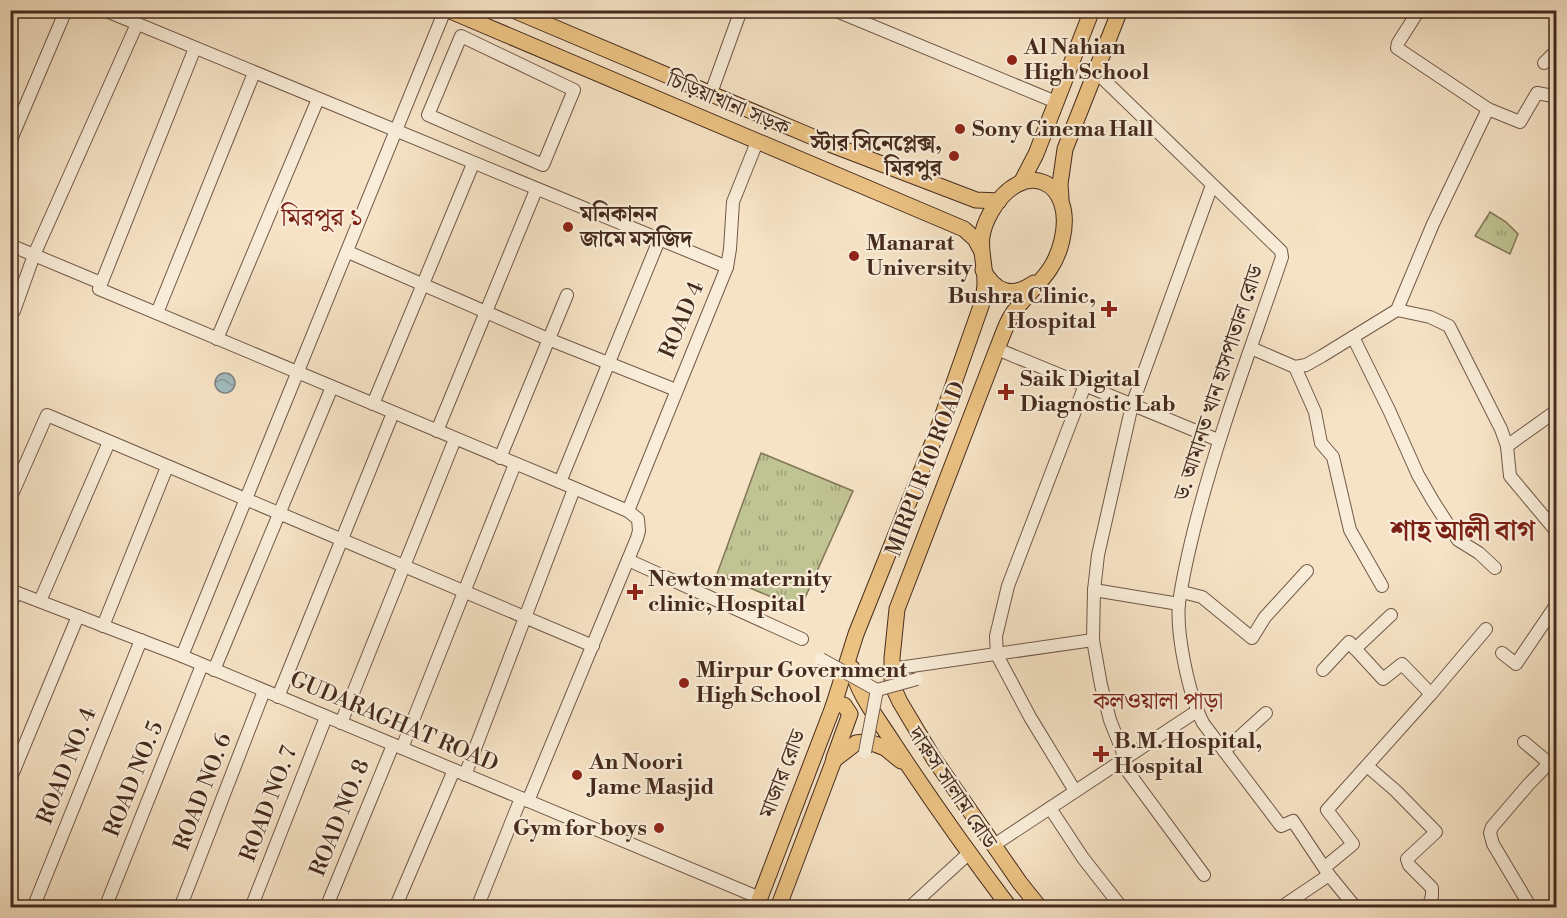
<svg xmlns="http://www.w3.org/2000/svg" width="1567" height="918" font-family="'Libre Bodoni','Noto Serif Bengali',serif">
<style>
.park{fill:url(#park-tufts);stroke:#827658;stroke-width:1.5}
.water{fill:url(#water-waves);stroke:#7d817f;stroke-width:1.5}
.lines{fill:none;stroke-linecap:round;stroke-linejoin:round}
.minor-casing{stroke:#715848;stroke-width:14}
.major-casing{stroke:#452a1e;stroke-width:17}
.minor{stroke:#f9edd9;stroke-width:12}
.major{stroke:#ebc282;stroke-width:15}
.minor-bridge-casing{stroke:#715848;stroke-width:14;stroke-linecap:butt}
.minor-bridge{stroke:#f9edd9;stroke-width:12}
.poi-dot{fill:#8f2418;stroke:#f9edd9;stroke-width:2}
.labels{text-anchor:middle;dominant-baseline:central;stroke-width:4.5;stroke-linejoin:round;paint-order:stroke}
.poi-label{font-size:22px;font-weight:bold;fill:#452a1e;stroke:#f9edd9;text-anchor:start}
.street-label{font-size:22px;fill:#452a1e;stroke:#f9edd9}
.neighbourhood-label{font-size:24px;fill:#7a1f14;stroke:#f9edd9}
.quarter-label{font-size:26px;fill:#7a1f14;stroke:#f9edd9}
.district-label{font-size:28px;font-weight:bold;fill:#7a1f14;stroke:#f9edd9}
</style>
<defs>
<pattern id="park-tufts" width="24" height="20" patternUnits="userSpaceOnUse" patternTransform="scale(1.5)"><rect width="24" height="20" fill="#c0c392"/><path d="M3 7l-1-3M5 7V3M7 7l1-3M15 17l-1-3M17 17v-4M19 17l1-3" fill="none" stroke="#9e9f77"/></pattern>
<pattern id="water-waves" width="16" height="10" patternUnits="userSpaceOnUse" patternTransform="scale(1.5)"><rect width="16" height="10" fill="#a2bbbf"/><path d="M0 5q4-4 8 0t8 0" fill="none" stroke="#86989b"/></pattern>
</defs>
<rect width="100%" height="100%" fill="#f6e3c5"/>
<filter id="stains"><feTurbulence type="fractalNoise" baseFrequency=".00333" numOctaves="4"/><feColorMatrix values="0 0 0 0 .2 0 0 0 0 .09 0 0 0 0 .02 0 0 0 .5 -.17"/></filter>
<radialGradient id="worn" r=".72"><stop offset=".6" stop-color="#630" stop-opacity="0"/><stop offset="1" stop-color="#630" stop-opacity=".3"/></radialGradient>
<g class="park">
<path d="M1490 212 1506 222 1518 234 1510 254 1475 236Z"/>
<path d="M761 453 853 491 800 609 717 574Z"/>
</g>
<circle class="water" cx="225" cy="383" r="10"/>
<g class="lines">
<defs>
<g id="minor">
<path d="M104 10 727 267"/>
<path d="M834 10 1056 102"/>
<path d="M461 36 574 90 543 165 428 115Z"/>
<path d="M195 48 99 289 560 482 628 511 638 519 639 531 637 538 528 801"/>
<path d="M1544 63 1556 51"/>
<path d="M1096 72 1281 251 1282 257C1253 343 1220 429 1197 518 1190 545 1183 575 1179 603 1176 635 1189 695 1203 723L1281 826 1293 821 1329 875 1356 908"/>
<path d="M711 93 741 10"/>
<path d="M1488 109 1520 122 1537 93 1553 96 1556 99"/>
<path d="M10 142 66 10"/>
<path d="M10 245 101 283"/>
<path d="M348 252 548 339 676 390"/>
<path d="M1397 310 1430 317 1449 326 1501 429 1507 446 1510 476 1556 531"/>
<path d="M14 311 34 255 137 24"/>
<path d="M157 313 254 73"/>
<path d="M1353 337 1389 410 1418 475 1433 501 1458 540 1479 553 1495 568"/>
<path d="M217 339 318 99"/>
<path d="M1251 348 1295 367 1306 365 1322 356 1397 310 1433 224 1488 109 1397 48 1398 43 1419 10"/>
<path d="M997 349 1218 440"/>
<path d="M1295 367 1315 412 1321 443 1333 457 1350 530 1382 586"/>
<path d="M373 404 473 164"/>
<path d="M437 431 536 190"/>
<path d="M1507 446 1556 411"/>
<path d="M500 458 567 295"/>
<path d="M560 482 659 240"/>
<path d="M10 499 47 415 593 646"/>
<path d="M628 511 727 267 730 249 733 202 757 142"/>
<path d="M628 560 802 639"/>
<path d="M10 590 182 656 760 898"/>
<path d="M1094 590 1179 604"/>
<path d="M1182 592 1202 597 1252 638 1265 617 1307 571"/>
<path d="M40 601 109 442"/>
<path d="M10 606 16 592"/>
<path d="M103 626 167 467"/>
<path d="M1355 649 1391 615"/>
<path d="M1502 653 1516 664 1556 605"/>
<path d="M182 656 445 10"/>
<path d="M891 669 1093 640"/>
<path d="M214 670 332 387"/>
<path d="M1323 670 1349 642 1383 679 1402 664 1431 694 1327 810 1353 844 1325 867"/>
<path d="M1431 694 1486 629"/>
<path d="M278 697 393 413"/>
<path d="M341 723 455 439"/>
<path d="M1524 742 1549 763"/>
<path d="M402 748 515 464"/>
<path d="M1224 751 1266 713"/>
<path d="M1125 758 1110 720 1101 685 1093 640 1094 590 1098 555 1132 405 1212 185"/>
<path d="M1120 761 1204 875"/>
<path d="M1367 766 1396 791 1436 832 1407 859 1409 865 1432 888V896L1428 908"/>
<path d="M465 775 574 489"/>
<path d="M10 780 78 616"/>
<path d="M1075 791 1030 717 997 655 996 636 1008 586 1085 385"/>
<path d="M1050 808 1083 858 1122 908"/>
<path d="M994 845 1197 711"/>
<path d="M10 903 21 908"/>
<path d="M33 908 141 640"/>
<path d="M105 908 202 665"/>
<path d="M180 908 264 691"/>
<path d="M251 908 326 717"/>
<path d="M326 908 393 745"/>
<path d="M395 908 454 770"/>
<path d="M477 908 521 798"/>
<path d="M909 908 968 854"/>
<path d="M1280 908 1329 875"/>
<path d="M1531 908 1493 844 1490 833 1492 827 1528 785 1556 756"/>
</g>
<g id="major">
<path d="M448 10 964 229 975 239 981 250"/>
<path d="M513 10 827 143 976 200 999 201"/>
<path d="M1022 181 1036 154 1092 10"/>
<path d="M1061 198 1060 184 1065 149 1120 10"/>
<path d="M983 270C996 293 1012 298 1034 283"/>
<path d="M852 668C858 695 879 720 894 744 931 800 969 854 1010 908"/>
<path d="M833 707 839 704 844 705 850 714 834 758"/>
<path d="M756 908 833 707 856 634 935 437 981 306C983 298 985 291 985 283 985 254 974 242 991 212 1023 156 1076 180 1062 240 1055 272 1036 284 1017 308 1007 319 1003 335 997 349L897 609 892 658V678L893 687 900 702 934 759 1020 883 1040 908"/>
<path d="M778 908 834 760 856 743 864 742 875 744 885 748 901 761"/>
</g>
</defs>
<use href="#minor" class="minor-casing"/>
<use href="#major" class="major-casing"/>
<use href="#minor" class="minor"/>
<use href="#major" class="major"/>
<defs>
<g id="minor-bridge">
<path d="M821 659 877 690 917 679"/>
<path d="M865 752 877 690"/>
</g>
</defs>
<use href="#minor-bridge" class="minor-bridge-casing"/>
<use href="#minor-bridge" class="minor-bridge"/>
</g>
<g class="poi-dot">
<circle cx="1012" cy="60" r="6"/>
<circle cx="960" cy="129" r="6"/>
<circle cx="954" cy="156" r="6"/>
<circle cx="568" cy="227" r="6"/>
<circle cx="854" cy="256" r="6"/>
<path d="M1106 300h6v6h6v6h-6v6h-6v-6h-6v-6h6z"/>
<path d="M1003 383h6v6h6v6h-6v6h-6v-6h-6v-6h6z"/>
<path d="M632 583h6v6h6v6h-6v6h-6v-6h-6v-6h6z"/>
<circle cx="684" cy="683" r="6"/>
<path d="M1098 745h6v6h6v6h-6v6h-6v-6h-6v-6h6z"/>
<circle cx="577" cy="775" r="6"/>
<circle cx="659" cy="828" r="6"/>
</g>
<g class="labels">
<g class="poi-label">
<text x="1024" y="47">Al Nahian<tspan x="1024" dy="25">High School</tspan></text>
<text x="972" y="129">Sony Cinema Hall</text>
<text x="942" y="143" text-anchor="end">স্টার সিনেপ্লেক্স,<tspan x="942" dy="25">মিরপুর</tspan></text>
<text x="580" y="214">মনিকানন<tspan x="580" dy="25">জামে মসজিদ</tspan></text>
<text x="866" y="243">Manarat<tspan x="866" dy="25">University</tspan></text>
<text x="1096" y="296" text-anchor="end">Bushra Clinic,<tspan x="1096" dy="25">Hospital</tspan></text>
<text x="1020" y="379">Saik Digital<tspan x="1020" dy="25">Diagnostic Lab</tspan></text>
<text x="648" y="579">Newton maternity<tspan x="648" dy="25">clinic, Hospital</tspan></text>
<text x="696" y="670">Mirpur Government<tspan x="696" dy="25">High School</tspan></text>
<text x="1114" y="741">B.M. Hospital,<tspan x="1114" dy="25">Hospital</tspan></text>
<text x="589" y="762">An Noori<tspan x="589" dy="25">Jame Masjid</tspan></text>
<text x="647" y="828" text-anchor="end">Gym for boys</text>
</g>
<g class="street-label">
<text transform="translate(728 104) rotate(23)">চিড়িয়াখানা সড়ক</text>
<text transform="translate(682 320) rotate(-67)">ROAD 4</text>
<text transform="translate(1219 383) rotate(-72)">ড. আমানত খান হাসপাতাল রোড</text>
<text transform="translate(926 469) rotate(-69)">MIRPUR 10 ROAD</text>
<text transform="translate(394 722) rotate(23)">GUDARAGHAT ROAD</text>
<text transform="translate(67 766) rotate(-68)">ROAD NO. 4</text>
<text transform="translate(783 774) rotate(-69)">মাজার রোড</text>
<text transform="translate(134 779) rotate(-68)">ROAD NO. 5</text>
<text transform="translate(952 788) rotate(56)">দারুস সালাম রোড</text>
<text transform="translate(203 792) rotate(-69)">ROAD NO. 6</text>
<text transform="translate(269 804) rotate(-69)">ROAD NO. 7</text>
<text transform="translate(340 818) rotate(-68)">ROAD NO. 8</text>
</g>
<g class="neighbourhood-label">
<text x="1158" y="702">কলওয়ালা পাড়া</text>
</g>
<g class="quarter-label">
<text x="322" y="218">মিরপুর ১</text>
</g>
<g class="district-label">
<text x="1463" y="531">শাহ আলী বাগ</text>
</g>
</g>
<rect width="1567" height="918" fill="none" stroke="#f6e3c5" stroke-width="36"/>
<rect x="12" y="12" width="1543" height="894" fill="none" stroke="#452a1e" stroke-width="3"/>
<rect x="18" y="18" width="1531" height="882" fill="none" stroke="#452a1e" stroke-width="1.5"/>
<rect width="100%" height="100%" filter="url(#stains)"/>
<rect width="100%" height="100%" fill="url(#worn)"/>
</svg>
